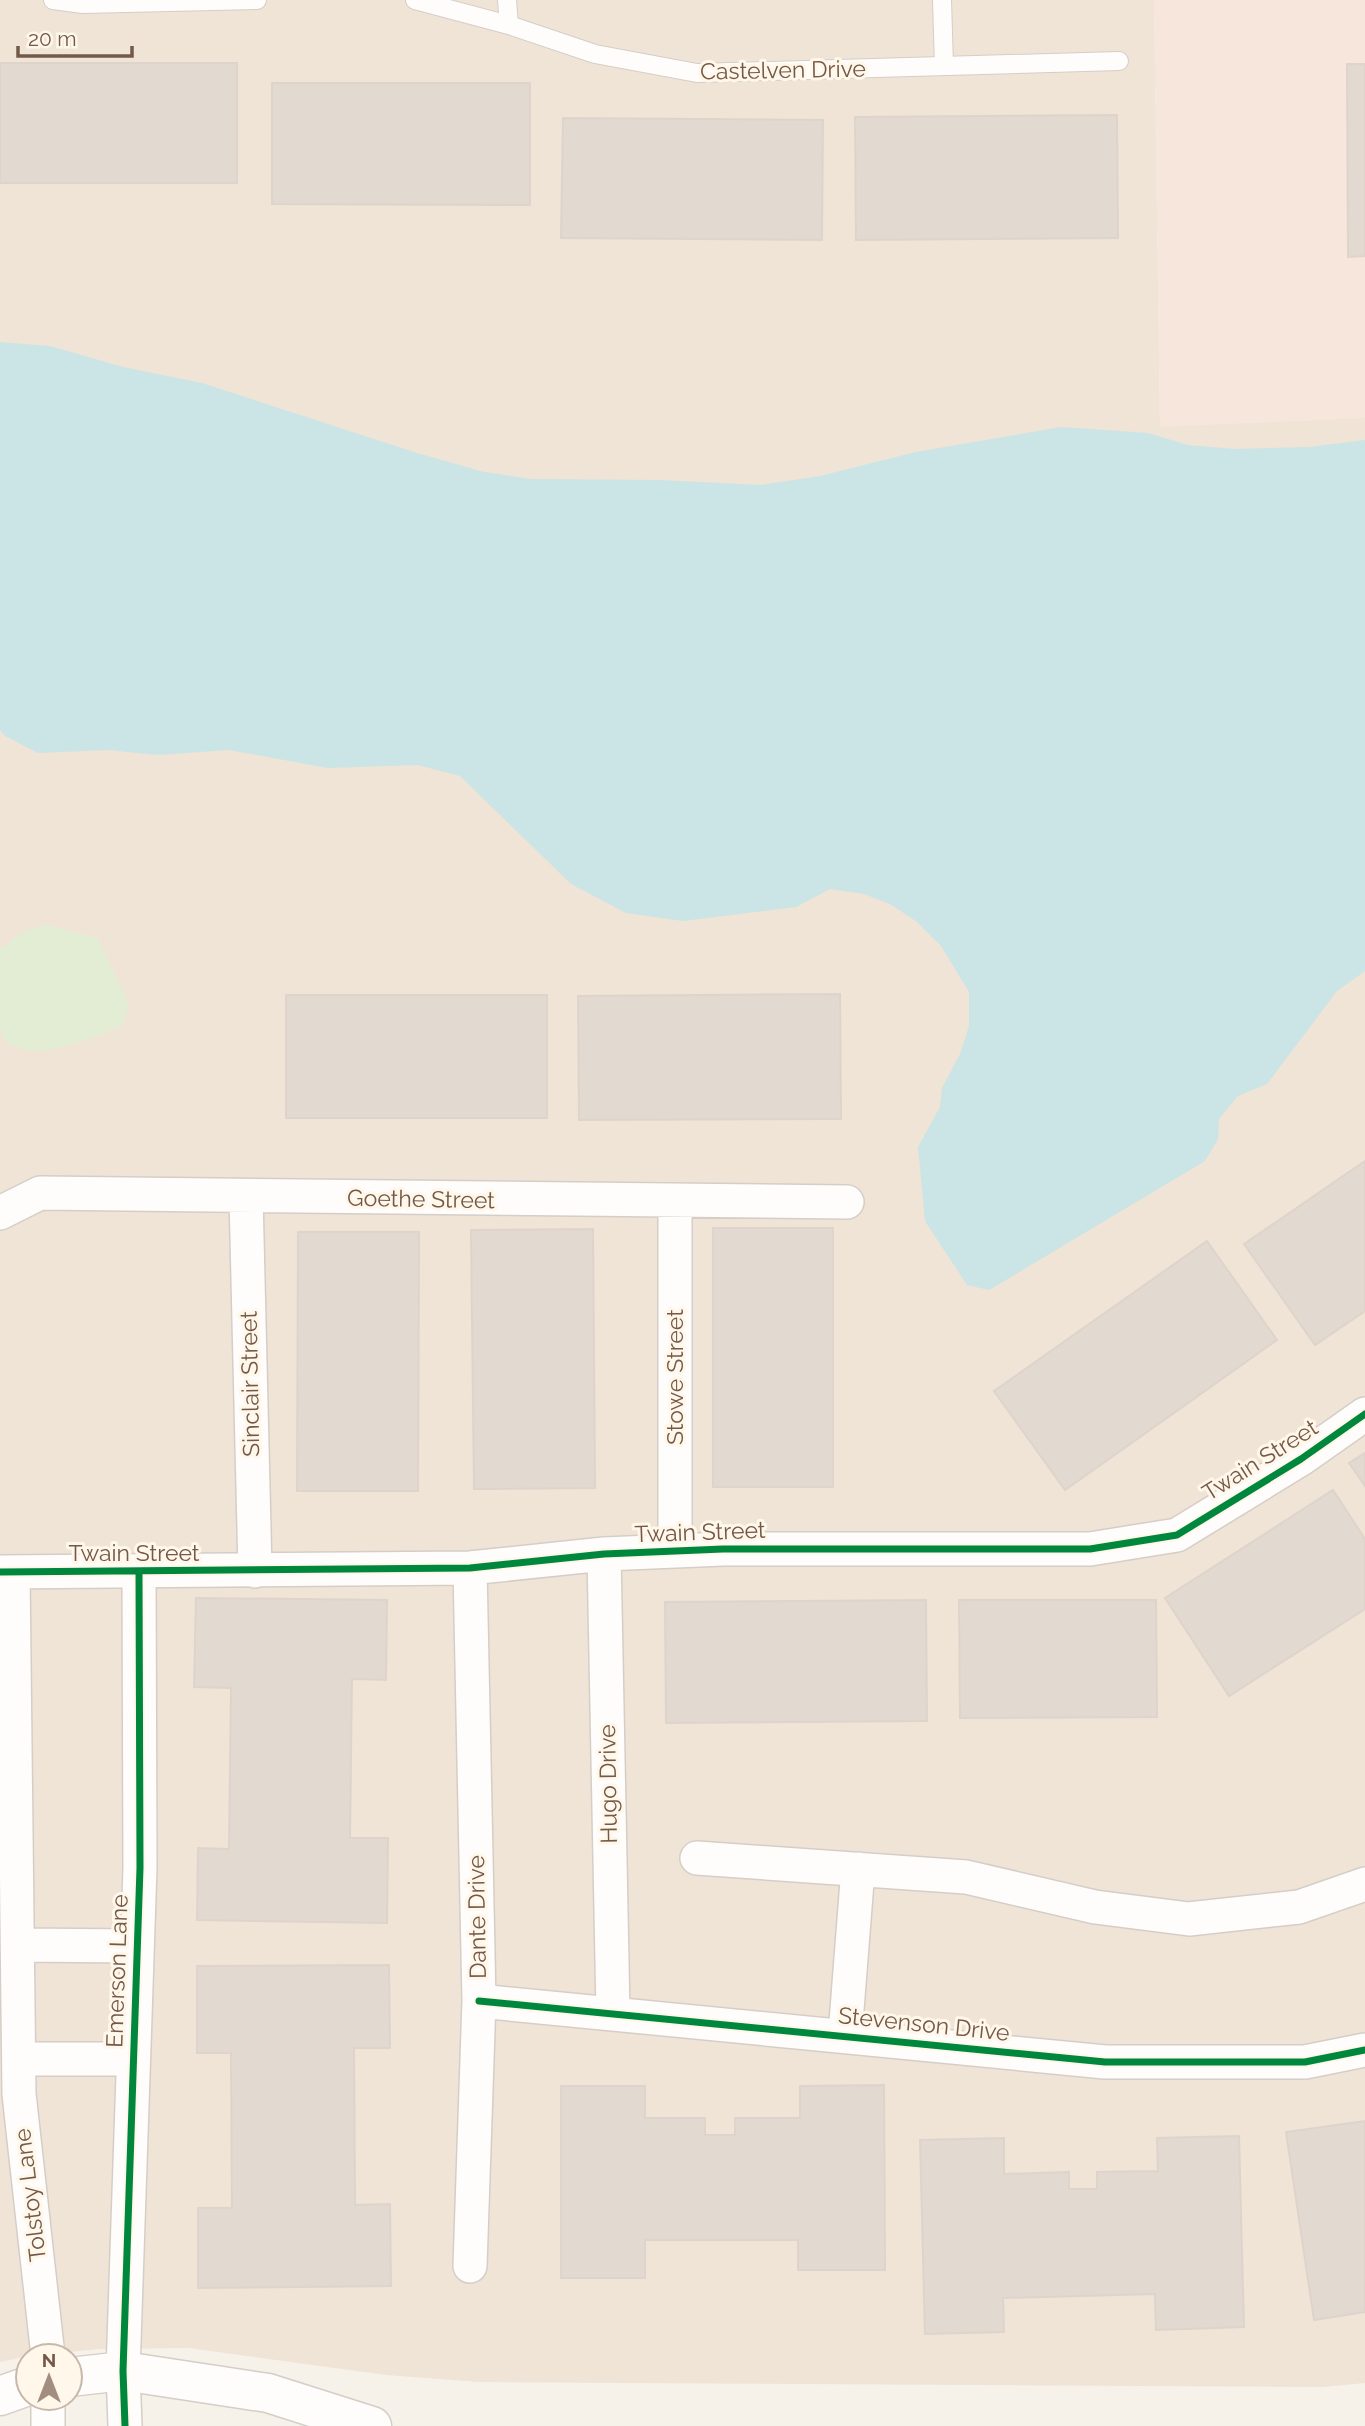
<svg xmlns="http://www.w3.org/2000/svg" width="1365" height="2426" font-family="Raleway,sans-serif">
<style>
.residential{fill:#efe4d6}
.commercial{fill:#f6e6dc}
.green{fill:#e2edd4}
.water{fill:#cbe4e6}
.building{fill:#e2d9d1;stroke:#dfd4cb;stroke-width:2}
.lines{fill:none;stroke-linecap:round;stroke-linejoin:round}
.lane-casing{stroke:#d5cec7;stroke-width:20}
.street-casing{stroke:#d5cec7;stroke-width:36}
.secondary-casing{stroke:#d5cdc6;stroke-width:41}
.lane{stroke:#fefdfc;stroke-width:18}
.street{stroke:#fefdfc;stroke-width:33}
.secondary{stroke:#fefdfc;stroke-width:38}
.cycleway-casing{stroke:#fff7e9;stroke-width:11}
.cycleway{stroke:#00873e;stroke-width:7}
.labels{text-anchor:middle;stroke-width:6;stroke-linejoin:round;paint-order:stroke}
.street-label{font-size:23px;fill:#745949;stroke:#fff7e9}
</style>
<rect width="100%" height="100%" fill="#f6f1e9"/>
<path class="residential" d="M 0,0 L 1154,0 L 1160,426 L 1365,418 L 1365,2383 L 1322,2387 L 479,2382 L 386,2375 L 189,2348 L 100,2349 L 28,2356 L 0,2362 Z"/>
<path class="commercial" d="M 1154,0 L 1365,0 L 1365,418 L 1160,427 Z"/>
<path class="green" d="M 46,925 L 98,938 L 129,1004 L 123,1025 C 97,1037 19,1071 1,1033 C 0,1021 0,967 0,950 L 22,932 Z"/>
<path class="water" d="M 0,342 L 50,346 L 123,367 L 202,383 L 417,453 L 484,472 L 531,479 L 659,480 L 761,485 L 820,476 L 916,452 L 1061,427 L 1148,433 L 1188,445 L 1235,449 L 1309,447 L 1365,440 L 1365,971 L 1337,991 L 1267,1084 L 1238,1096 L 1219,1119 L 1218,1139 L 1205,1161 L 989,1290 L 967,1285 L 925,1221 L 918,1147 L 940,1107 L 942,1088 L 960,1054 L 969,1026 L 969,992 L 941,946 L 917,922 L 890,904 L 864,894 L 830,889 L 796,907 L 683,921 L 626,913 L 571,884 L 460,776 L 418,765 L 328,768 L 229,750 L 157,755 L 108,750 L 38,753 L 5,736 L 0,730 Z"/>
<path class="building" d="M 0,63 L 237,63 L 237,183 L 0,183 Z
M 1347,64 L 1365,64 L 1365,256 L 1348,257 Z
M 272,83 L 530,83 L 530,205 L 272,204 Z
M 1117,115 L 1118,238 L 856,240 L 855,117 Z
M 563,118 L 823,120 L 822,240 L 561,238 Z
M 840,994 L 841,1119 L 579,1120 L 578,996 Z
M 286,995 L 547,995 L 547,1118 L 286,1118 Z
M 1365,1161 L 1365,1311 L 1315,1345 L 1244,1244 Z
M 713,1228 L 833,1228 L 833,1487 L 713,1487 Z
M 593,1229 L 595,1488 L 474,1489 L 471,1230 Z
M 298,1232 L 419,1232 L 418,1491 L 297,1491 Z
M 1207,1241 L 1277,1340 L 1065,1490 L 994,1391 Z
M 1365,1453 L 1365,1486 L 1349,1463 Z
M 1333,1490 L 1365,1539 L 1365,1609 L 1229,1696 L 1165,1598 Z
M 196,1598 L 387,1600 L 386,1680 L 352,1679 L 350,1838 L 388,1838 L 387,1923 L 197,1920 L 198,1848 L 229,1849 L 231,1688 L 194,1687 Z
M 926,1600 L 927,1721 L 666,1723 L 665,1602 Z
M 959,1600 L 1156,1600 L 1157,1717 L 960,1718 Z
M 389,1965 L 390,2048 L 354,2048 L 355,2205 L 390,2204 L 391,2286 L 198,2288 L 198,2208 L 232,2208 L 231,2053 L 197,2053 L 197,1966 Z
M 884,2085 L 885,2270 L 798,2270 L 798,2240 L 645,2240 L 645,2278 L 561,2278 L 561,2086 L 645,2086 L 645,2118 L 705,2118 L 705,2135 L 735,2135 L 735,2118 L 800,2118 L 800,2086 Z
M 1365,2121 L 1365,2312 L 1314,2320 L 1286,2132 Z
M 1239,2136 L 1244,2327 L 1156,2330 L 1155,2294 L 1003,2298 L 1004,2332 L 925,2334 L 920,2140 L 1004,2138 L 1004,2174 L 1069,2172 L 1069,2189 L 1097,2189 L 1097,2172 L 1158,2171 L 1157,2138 Z"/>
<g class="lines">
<g class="lane-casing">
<path id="lane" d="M 53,0 L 83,4 L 257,0
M 415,0 L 509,25 L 595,54 L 697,73 L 1119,61
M 507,0 L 509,25
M 942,0 L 944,66"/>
</g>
<g class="street-casing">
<path id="street" d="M 246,1196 L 255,1571
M 675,1202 L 675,1551
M 0,1213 L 40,1193 L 847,1202
M 604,1554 L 613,2013
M 470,1568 L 479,2001 L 470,2266
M 0,1572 L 470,1568 L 604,1554 L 723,1549 L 1090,1549 L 1177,1535 L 1301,1459 L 1365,1414
M 13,1572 L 19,2094 L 48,2356
M 697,1858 L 966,1877 L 1095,1907 L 1189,1919 L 1299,1907 L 1365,1884
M 18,1945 L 137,1946
M 479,2001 L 1105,2062 L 1305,2062 L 1365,2050
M 845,2035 L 858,1869
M 19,2059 L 133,2059
M 48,2398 L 48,2426
M 125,2426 L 123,2371 L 140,1868 L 139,1572"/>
</g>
<g class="secondary-casing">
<path id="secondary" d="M 70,2377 L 123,2371 L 268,2393 L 372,2426
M 0,2396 L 28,2386"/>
</g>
<use href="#lane" class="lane"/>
<use href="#street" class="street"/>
<use href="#secondary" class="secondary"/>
<g class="cycleway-casing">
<path id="cycleway" d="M 0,1572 L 470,1568 L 604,1554 L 723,1549 L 1090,1549 L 1177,1535 L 1301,1459 L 1365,1414
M 479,2001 L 1105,2062 L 1305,2062 L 1365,2050
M 125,2426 L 123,2371 L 140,1868 L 139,1572"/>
</g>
<use href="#cycleway" class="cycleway"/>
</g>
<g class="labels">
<g class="street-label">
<text transform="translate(783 70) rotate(-1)" y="8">Castelven Drive</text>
<text transform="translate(421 1199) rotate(1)" y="8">Goethe Street</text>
<text transform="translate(675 1377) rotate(-90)" y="8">Stowe Street</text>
<text transform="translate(250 1384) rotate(-91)" y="8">Sinclair Street</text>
<text transform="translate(1260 1460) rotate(-32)" y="8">Twain Street</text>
<text transform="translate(700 1532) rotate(-2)" y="8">Twain Street</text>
<text x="134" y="1561">Twain Street</text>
<text transform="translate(608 1784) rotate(-91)" y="8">Hugo Drive</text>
<text transform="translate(477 1917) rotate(-91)" y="8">Dante Drive</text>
<text transform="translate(117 1971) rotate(-88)" y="8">Emerson Lane</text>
<text transform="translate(924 2024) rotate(6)" y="8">Stevenson Drive</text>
<text transform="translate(30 2195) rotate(-97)" y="8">Tolstoy Lane</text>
</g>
</g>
<g transform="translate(49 2377)"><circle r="33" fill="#fff7e9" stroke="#c7b8a9" stroke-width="2"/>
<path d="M0-5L12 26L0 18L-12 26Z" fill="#a28e81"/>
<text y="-10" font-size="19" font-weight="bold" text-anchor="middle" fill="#745949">N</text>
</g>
<path d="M18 46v10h114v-10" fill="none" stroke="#745949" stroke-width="3.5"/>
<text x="28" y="46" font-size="21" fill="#745949" stroke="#fff7e9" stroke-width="5" paint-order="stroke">20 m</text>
</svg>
